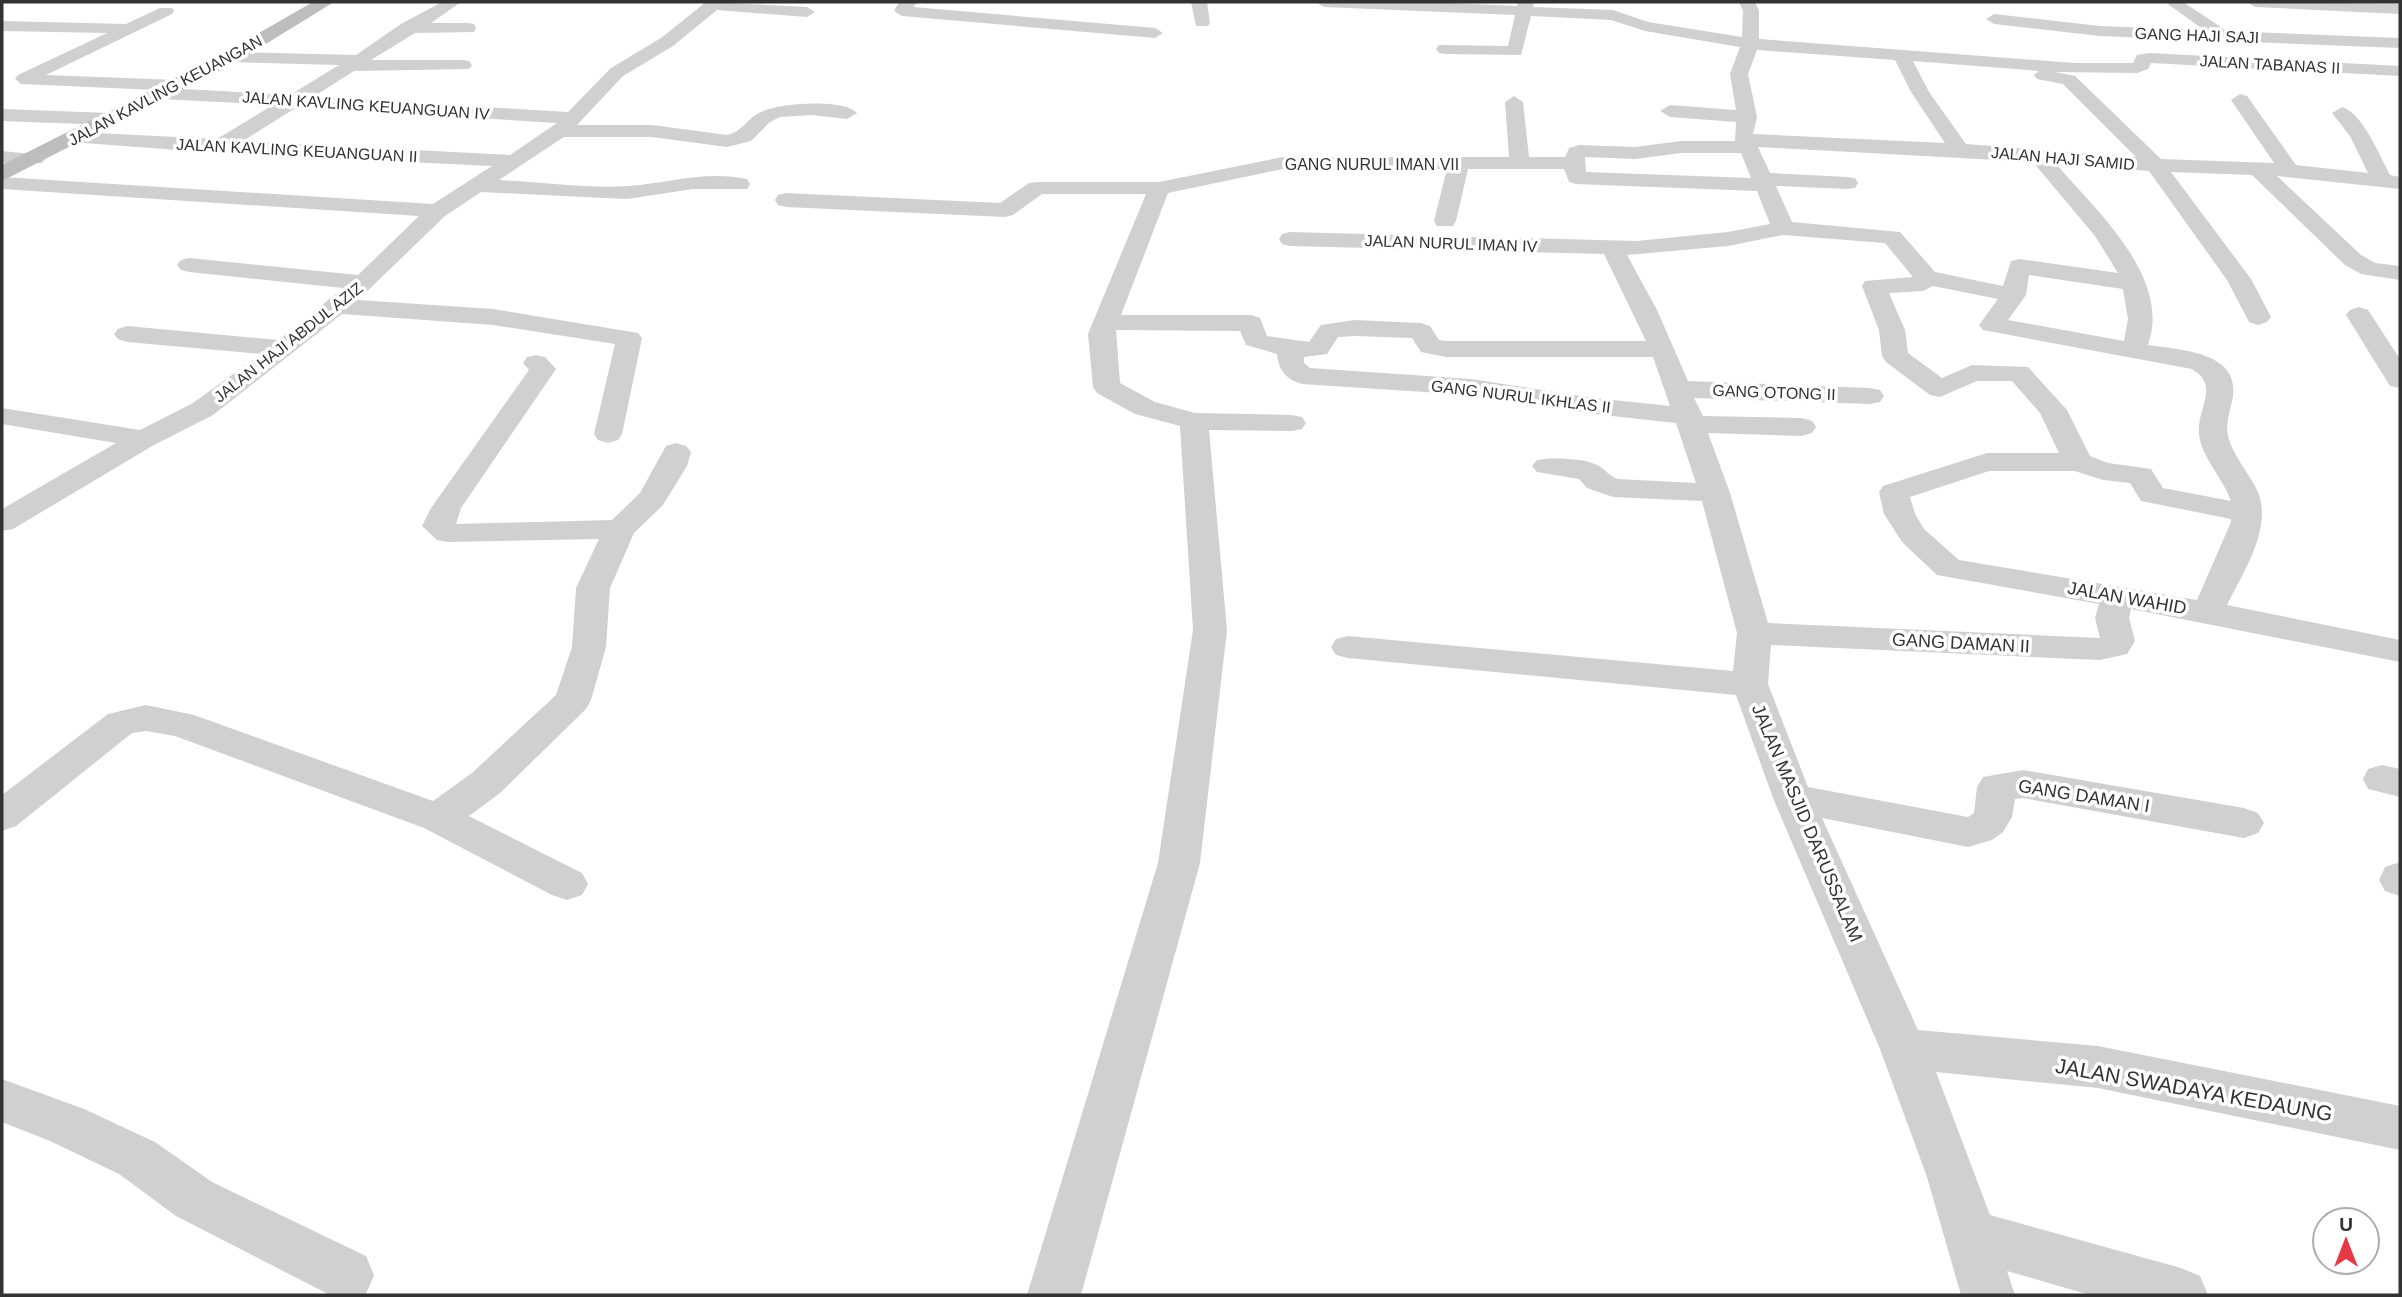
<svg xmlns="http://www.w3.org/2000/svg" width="2402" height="1297" font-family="Arial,sans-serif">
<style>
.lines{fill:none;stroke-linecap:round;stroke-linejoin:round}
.street{fill:#d0d0d0;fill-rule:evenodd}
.secondary{fill:#bdbdbd;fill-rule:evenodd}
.labels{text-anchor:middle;stroke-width:7;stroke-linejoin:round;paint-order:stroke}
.far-street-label{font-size:16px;fill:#333;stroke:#fff}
.street-label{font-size:18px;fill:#333;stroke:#fff}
.near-street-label{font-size:21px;fill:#333;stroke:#fff}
</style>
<rect width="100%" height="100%" fill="#fff"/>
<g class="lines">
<path class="street" d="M 442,2 L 461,2 L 431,23 L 468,23 L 474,24 L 476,28 L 474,32 L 415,33 L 371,60 L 463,60 L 469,61 L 472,65 L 469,69 L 354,71 L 313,97 L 568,112 L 611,68 L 661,38 L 706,2 L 807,7 L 815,12 L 807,17 L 717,10 L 673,46 L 623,76 L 577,125 L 652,125 L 727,135 C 742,132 746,120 759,113 C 775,103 844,98 857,113 L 847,119 L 812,115 L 780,117 L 770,122 L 751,141 L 727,147 L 652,137 L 564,137 L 499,180 C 539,182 591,189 629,186 C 668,183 707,170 747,179 L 750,184 L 747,189 L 693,189 L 627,199 L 481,192 L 445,216 L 358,300 L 493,309 L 638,333 L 642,338 L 622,434 L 618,440 L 608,443 L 598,440 L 594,434 L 615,344 L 493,325 L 342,314 L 213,415 L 154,445 L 13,529 L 2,531 L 2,509 L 116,443 L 2,424 L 2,408 L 140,430 L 193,403 L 261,354 L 127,342 L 118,339 L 114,334 L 118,329 L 127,326 L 279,340 L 343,288 L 189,272 L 181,270 L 177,265 L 181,260 L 189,258 L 358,275 L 419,216 L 2,189 L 2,177 L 433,204 L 492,166 L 219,153 L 70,142 L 67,138 L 70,134 L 77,132 L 217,139 L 273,105 L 163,99 L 156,97 L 154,93 L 156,90 L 21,84 L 15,79 L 18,75 L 107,33 L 2,31 L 2,21 L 126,24 L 160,8 L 172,8 L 174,11 L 172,14 L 46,75 L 177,80 L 183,81 L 186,85 L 184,89 L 290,95 L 339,65 L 231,62 L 222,57 L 231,52 L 356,55 L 401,24 ZM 297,107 L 557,123 L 510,155 L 243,141 Z
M 899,2 L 918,2 L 913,7 L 1155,28 L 1163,33 L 1155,38 L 902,16 L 894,11 Z
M 1191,2 L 1207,2 L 1210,23 L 1208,26 L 1196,26 Z
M 1316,2 L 1425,2 L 1517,6 L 1518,2 L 1534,2 L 1533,7 L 1613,10 L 1648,22 L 1742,37 L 1743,11 L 1739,2 L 1755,2 L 1759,11 L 1759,39 L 2074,63 L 2133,63 L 2137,55 L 2149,53 L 2400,66 L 2400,76 L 2151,63 L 2148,69 L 2137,73 L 2055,72 L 2075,76 L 2161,159 L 2274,163 L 2231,100 L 2240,94 L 2247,96 L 2296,165 L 2368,173 L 2350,136 L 2332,113 L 2342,107 C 2362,112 2381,158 2390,175 L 2400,177 L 2400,189 L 2277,176 L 2361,255 L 2375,263 L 2400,266 L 2400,280 L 2361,274 L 2345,265 L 2252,175 L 2171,172 L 2251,279 L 2271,317 L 2267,322 L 2258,325 L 2249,322 L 2227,280 L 2149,171 L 2056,164 C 2096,210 2172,278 2148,345 C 2179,350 2239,351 2233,396 C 2231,410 2224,424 2229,439 C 2234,457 2249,473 2257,490 C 2274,526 2243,573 2227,605 L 2400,640 L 2400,662 L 2131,609 L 2129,618 L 2135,641 L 2127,654 L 2100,660 L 1771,645 L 1768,684 L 1808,787 L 1968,817 L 1974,813 L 1977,787 L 1983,777 L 2023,770 L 2244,808 L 2258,813 L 2264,823 L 2258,833 L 2244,838 L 2023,798 L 2015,799 L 2012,817 L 2003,832 L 1992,840 L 1968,847 L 1822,818 L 1918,1030 L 2098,1046 L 2400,1106 L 2400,1150 L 2098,1088 L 1936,1072 L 1990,1215 L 2181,1268 L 2200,1276 L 2208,1295 L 2090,1295 L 2007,1271 L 2015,1295 L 1961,1295 L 1927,1177 L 1880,1049 L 1773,798 L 1736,695 L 1348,658 L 1336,655 L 1331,647 L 1336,639 L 1348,636 L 1733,671 L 1737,633 L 1702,501 L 1613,497 L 1587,488 L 1579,479 L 1537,472 L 1532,466 L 1537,460 C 1549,457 1588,458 1599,466 C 1606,470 1609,476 1618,479 L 1696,483 L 1676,423 L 1594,414 L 1471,395 L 1302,384 C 1287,380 1278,370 1277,354 L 1246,345 L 1240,331 L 1116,330 L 1120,383 L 1155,402 L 1195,413 L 1292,415 L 1302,417 L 1306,423 L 1302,429 L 1292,431 L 1209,430 L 1227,630 L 1200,863 L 1081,1295 L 1027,1295 L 1158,863 L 1193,630 L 1180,426 L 1135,414 L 1097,393 L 1093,387 L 1088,334 L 1146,194 L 1042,194 L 1013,215 L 1005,217 L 786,207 L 778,205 L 775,200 L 778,195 L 786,193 L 1000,203 L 1029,183 L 1037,182 L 1159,182 L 1283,157 L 1509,157 L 1505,102 L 1514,96 L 1523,102 L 1529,157 L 1565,157 L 1569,148 L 1579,145 L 1635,147 L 1681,141 L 1735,141 L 1736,122 L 1670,117 L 1660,111 L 1670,105 L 1736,110 L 1730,74 L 1740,47 L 1645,31 L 1611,20 L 1531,16 L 1521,55 L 1445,54 L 1439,53 L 1436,49 L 1439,45 L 1508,46 L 1515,15 L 1324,7 ZM 1757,50 L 1895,60 L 1911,92 L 1945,143 L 1753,134 L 1757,117 L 1748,74 ZM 1913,61 L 2039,71 L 2034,75 L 2037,79 L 2063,84 L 2136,157 L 1966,144 L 1929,92 ZM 1758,147 L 2033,162 L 2095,236 L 2118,273 L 2019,259 L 2011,261 L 2003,286 L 1935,272 L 1900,232 L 1792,222 L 1776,186 L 1847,189 L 1855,188 L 1858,183 L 1855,178 L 1847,177 L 1770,173 ZM 1681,153 L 1741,153 L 1751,178 L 1586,172 L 1585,157 L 1635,159 ZM 1283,169 L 1447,169 L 1434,221 L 1437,226 L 1453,226 L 1456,221 L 1468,169 L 1564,169 L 1569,182 L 1576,184 L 1757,191 L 1770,224 L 1728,232 L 1636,241 L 1290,232 L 1282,234 L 1279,239 L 1282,244 L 1290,246 L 1604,254 L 1646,341 L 1446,341 L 1439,340 L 1430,326 L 1421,323 L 1355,320 L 1321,325 L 1309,342 L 1267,336 L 1260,318 L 1251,315 L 1121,315 L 1168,193 ZM 1783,235 L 1885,243 L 1913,277 L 1865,281 L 1862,286 L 1879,330 L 1882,356 L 1886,362 L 1930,395 L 1940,397 L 1977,381 L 2012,381 L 2040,413 L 2059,453 L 1987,453 L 1883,486 L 1879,492 L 1884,514 L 1902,542 L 1937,575 L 2099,604 L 2095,618 L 2100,638 L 1768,623 L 1730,493 L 1708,433 L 1802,436 L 1812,433 L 1816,427 L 1812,421 L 1802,418 L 1703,416 L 1694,398 L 1870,404 L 1880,402 L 1884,396 L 1880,390 L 1870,388 L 1688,381 L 1657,310 L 1627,255 L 1728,246 ZM 2029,275 L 2123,289 L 2128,319 L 2124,341 L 2008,320 L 2026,295 ZM 1933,286 L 1998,299 L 1979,325 L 1983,330 L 2192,369 C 2221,386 2196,409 2199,435 C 2202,458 2223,478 2231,501 L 2163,488 L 2151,469 L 2108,463 L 2090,456 L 2067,410 L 2028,367 L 1972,365 L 1942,378 L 1908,353 L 1905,330 L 1889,293 L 1923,291 ZM 1355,336 L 1412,338 L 1421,352 L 1446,357 L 1653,357 L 1670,406 L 1594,398 L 1471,379 L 1310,368 L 1304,363 L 1304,357 L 1327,354 L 1338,337 ZM 1989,471 L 2075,471 L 2103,480 L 2130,483 L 2141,501 L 2231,519 L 2231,522 L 2197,600 L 1959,560 L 1924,529 L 1915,514 L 1910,497 Z
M 2165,2 L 2183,2 L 2227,31 L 2400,38 L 2400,48 L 2100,36 L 1994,24 L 1986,19 L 1994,14 L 2100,26 L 2204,30 Z
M 2247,2 L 2400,4 L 2400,14 L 2255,7 Z
M 2,109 L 109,113 L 119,119 L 109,125 L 2,121 Z
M 2,151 L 42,155 L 45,159 L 42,163 L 2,163 Z
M 2359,307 L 2368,310 L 2400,359 L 2400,388 L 2390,386 L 2346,315 L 2350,310 Z
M 536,355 L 545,357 L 556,369 L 461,508 L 456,524 L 612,520 L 640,493 L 666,446 L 676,443 L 686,446 L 691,452 L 687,466 L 663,505 L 634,533 L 610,588 L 606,647 L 591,700 L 586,709 L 500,793 L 469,816 L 582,873 L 588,884 L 582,895 L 567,900 L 552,895 L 424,828 L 175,736 L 146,731 L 132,733 L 16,826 L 2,831 L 2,795 L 108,714 L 146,705 L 194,715 L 433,801 L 472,773 L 556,695 L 572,647 L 576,588 L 599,539 L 448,542 L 437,540 L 422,526 L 431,508 L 529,370 L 523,363 L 527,357 Z
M 2382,765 L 2400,769 L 2400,797 L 2368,789 L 2363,779 L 2368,769 Z
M 2400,862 L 2400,896 L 2385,891 L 2379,880 L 2385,867 Z
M 2,1079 L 84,1109 L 155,1142 L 212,1182 L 366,1256 L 374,1275 L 366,1294 L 328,1294 L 176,1216 L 119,1174 L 50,1141 L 2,1122 Z"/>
<path class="secondary" d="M 313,2 L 334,2 L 238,61 L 2,181 L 2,165 L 224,53 Z"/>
</g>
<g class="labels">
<g class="far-street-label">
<text transform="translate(2197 35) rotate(2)" y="6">GANG HAJI SAJI</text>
<text transform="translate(2270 64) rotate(3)" y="6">JALAN TABANAS II</text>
<text transform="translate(165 90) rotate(-28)" y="6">JALAN KAVLING KEUANGAN</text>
<text transform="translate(366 105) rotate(4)" y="6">JALAN KAVLING KEUANGUAN IV</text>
<text transform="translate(297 150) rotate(3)" y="6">JALAN KAVLING KEUANGUAN II</text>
<text transform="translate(2063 158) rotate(5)" y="6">JALAN HAJI SAMID</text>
<text x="1372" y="170">GANG NURUL IMAN VII</text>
<text transform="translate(1451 243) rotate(2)" y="6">JALAN NURUL IMAN IV</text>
<text transform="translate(288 342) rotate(-38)" y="6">JALAN HAJI ABDUL AZIZ</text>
<text transform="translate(1774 392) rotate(2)" y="6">GANG OTONG II</text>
<text transform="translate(1521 396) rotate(7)" y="6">GANG NURUL IKHLAS II</text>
</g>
<g class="street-label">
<text transform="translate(2127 598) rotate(10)" y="6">JALAN WAHID</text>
<text transform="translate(1961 643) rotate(3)" y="6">GANG DAMAN II</text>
<text transform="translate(2084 796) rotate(9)" y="6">GANG DAMAN I</text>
<text transform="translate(1807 823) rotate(67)" y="6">JALAN MASJID DARUSSALAM</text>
</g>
<g class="near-street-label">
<text transform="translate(2194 1090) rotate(10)" y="7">JALAN SWADAYA KEDAUNG</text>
</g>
</g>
<rect width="2402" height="1297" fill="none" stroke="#333333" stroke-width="7"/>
<g transform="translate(2346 1241)"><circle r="33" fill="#ffffff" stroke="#adadad" stroke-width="2"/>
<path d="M0-5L12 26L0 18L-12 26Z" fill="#e63946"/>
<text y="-10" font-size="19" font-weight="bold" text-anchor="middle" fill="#333333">U</text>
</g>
</svg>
